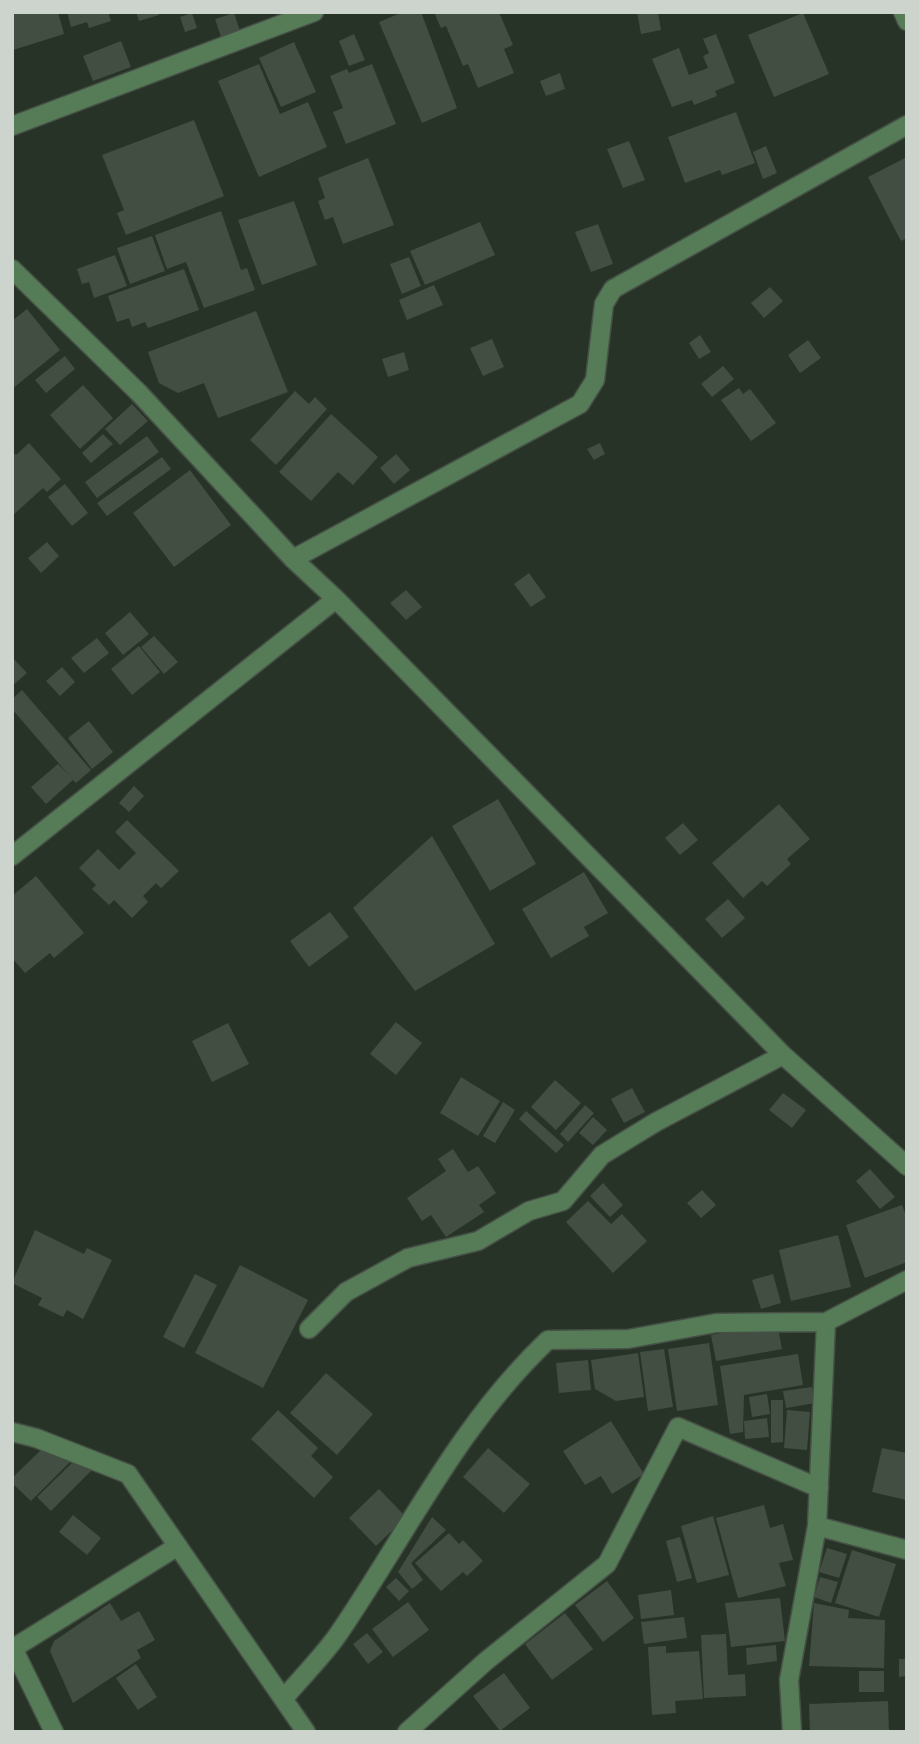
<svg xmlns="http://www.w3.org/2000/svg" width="919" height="1744" font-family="Commissioner,sans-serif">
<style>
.building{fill:#424e42}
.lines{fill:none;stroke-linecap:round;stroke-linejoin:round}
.minor-casing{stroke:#465046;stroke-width:21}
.minor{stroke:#557c57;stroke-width:18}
</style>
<rect width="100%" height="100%" fill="#283328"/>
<path class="building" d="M 12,12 L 58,12 L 64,34 L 13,50 Z
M 67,12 L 108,12 L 111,21 L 89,28 L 87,22 L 71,27 Z
M 136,12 L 157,12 L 159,15 L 139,21 Z
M 403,12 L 421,12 L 457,108 L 422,123 L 379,22 Z
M 434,12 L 499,12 L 513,45 L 504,49 L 514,73 L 478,88 L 468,64 L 463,66 L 446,26 L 441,28 Z
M 637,12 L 658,12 L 661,30 L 641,34 Z
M 192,13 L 197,28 L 185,32 L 180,17 Z
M 234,13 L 241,34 L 222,40 L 215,19 Z
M 803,13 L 829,74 L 774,97 L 748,35 Z
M 354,34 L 365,60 L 349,66 L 339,41 Z
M 716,34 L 735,83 L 715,91 L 717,96 L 694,105 L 692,100 L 672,107 L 652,59 L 679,48 L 689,75 L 708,68 L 703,56 L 709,53 L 703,39 Z
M 121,41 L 131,67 L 93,81 L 83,56 Z
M 294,42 L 316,92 L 281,107 L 259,58 Z
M 259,64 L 280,114 L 308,102 L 327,147 L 259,177 L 218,81 Z
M 372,64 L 396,124 L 346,144 L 333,112 L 343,108 L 330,76 L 347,69 L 349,73 Z
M 560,73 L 565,89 L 546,96 L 540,81 Z
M 736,112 L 755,163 L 722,175 L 720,170 L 685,183 L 668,137 Z
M 194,120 L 224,196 L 126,235 L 117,213 L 124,210 L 102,155 Z
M 629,141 L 645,180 L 623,188 L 607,149 Z
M 766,146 L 777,173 L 763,179 L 753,152 Z
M 907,157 L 907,238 L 901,241 L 868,177 Z
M 368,158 L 394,225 L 343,244 L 333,217 L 325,220 L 318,201 L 325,198 L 318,178 Z
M 294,201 L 317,265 L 262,285 L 238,220 Z
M 221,211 L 241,270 L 247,268 L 255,290 L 204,308 L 186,262 L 167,269 L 155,235 Z
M 480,222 L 495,255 L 425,285 L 410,251 Z
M 598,224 L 613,264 L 591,272 L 575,232 Z
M 152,236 L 165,271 L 130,284 L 117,248 Z
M 115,255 L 127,286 L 94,298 L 89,282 L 82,284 L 77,269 Z
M 409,257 L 421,286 L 402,294 L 390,264 Z
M 184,269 L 199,310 L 148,328 L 145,322 L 132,327 L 129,318 L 117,322 L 108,296 Z
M 434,285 L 443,305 L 407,320 L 399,300 Z
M 770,287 L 783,301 L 764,318 L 751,303 Z
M 27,309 L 60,350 L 12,389 L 12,321 Z
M 256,311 L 288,392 L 218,418 L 204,383 L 178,393 L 159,383 L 148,352 Z
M 700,335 L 711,352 L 699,359 L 689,343 Z
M 492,339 L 504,367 L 483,376 L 470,348 Z
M 808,340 L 821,358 L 800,373 L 788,355 Z
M 404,352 L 409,370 L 388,377 L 382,359 Z
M 65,356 L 75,369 L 46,393 L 35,380 Z
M 723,366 L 734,379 L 712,397 L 701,384 Z
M 83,385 L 113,418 L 80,449 L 50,415 Z
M 739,388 L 743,394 L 750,389 L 776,423 L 751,441 L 721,400 Z
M 295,391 L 309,404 L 315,397 L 327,409 L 276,465 L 250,440 Z
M 132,404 L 148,421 L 120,445 L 105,429 Z
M 331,414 L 378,457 L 353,485 L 338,472 L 311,501 L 279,472 Z
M 103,434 L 113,444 L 91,463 L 82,453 Z
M 147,436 L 159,452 L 97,498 L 85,482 Z
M 29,443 L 61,479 L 47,492 L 43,488 L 12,516 L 12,451 L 16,455 Z
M 600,443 L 605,454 L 594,460 L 587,449 Z
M 396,454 L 410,470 L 394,484 L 380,468 Z
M 162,457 L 171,469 L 107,516 L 97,503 Z
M 190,470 L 231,525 L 174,567 L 133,513 Z
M 65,484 L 88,513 L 72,526 L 48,497 Z
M 47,542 L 59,556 L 41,573 L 28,558 Z
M 529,573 L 546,597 L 531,607 L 514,584 Z
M 406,590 L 422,607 L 406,620 L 390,603 Z
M 130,612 L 149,634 L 123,655 L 105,633 Z
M 154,636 L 178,662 L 164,674 L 141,647 Z
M 97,638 L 109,653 L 84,673 L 71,658 Z
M 139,646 L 160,672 L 132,695 L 111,669 Z
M 12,657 L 27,673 L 12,686 Z
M 62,667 L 75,682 L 60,696 L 46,681 Z
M 22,690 L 91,770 L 76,783 L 73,780 L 46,804 L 31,787 L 58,764 L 68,774 L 12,709 L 12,699 Z
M 89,721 L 113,752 L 92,769 L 68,738 Z
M 134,786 L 144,796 L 129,812 L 119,803 Z
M 498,799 L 536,864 L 490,891 L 452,826 Z
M 779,804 L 810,839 L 787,859 L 791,864 L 767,886 L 762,881 L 743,898 L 712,863 Z
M 127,820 L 179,871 L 161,888 L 156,883 L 143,896 L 148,902 L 132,918 L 114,900 L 109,905 L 92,889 L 96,885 L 79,868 L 98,849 L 119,870 L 136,853 L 115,832 Z
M 683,823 L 698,840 L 680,855 L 665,838 Z
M 432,836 L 495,944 L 415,991 L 353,908 Z
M 584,872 L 608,913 L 584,927 L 589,936 L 551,958 L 522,909 Z
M 36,876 L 84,933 L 54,958 L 50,953 L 25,973 L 12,958 L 12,896 Z
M 728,899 L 745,918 L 722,938 L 705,919 Z
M 330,912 L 349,937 L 309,967 L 290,941 Z
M 396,1022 L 422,1043 L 396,1075 L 370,1054 Z
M 228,1023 L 249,1064 L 212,1082 L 192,1041 Z
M 461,1077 L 500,1101 L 478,1136 L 440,1113 Z
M 555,1080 L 581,1103 L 556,1130 L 531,1107 Z
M 632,1088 L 645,1112 L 624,1123 L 611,1099 Z
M 783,1093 L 806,1110 L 792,1128 L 769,1110 Z
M 503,1102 L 515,1110 L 495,1143 L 483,1136 Z
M 585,1105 L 594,1113 L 568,1142 L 560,1134 Z
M 526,1111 L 564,1145 L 556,1153 L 519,1119 Z
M 593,1117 L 607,1130 L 593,1145 L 579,1133 Z
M 453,1149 L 468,1172 L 478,1166 L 496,1193 L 479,1205 L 484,1212 L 446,1237 L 431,1215 L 422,1221 L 407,1198 L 446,1171 L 438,1159 Z
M 870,1169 L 895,1197 L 880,1209 L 856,1181 Z
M 603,1183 L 623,1205 L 610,1217 L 590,1196 Z
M 702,1190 L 716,1205 L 701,1218 L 687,1203 Z
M 588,1201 L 611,1224 L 622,1214 L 647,1241 L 613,1273 L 566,1222 Z
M 902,1205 L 907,1218 L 907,1262 L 865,1278 L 846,1225 Z
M 35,1230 L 84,1254 L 87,1248 L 112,1260 L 83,1319 L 67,1310 L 63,1317 L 38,1305 L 42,1298 L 12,1283 Z
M 838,1235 L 851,1287 L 791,1301 L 779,1250 Z
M 240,1265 L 308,1300 L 263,1388 L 195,1353 Z
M 195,1274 L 217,1285 L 184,1348 L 163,1337 Z
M 773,1274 L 781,1303 L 761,1309 L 752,1280 Z
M 777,1323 L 782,1349 L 716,1361 L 711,1335 Z
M 709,1343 L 718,1405 L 677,1411 L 668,1349 Z
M 664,1349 L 673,1407 L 648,1411 L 640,1352 Z
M 638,1353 L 644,1397 L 616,1401 L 595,1389 L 591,1360 Z
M 798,1354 L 803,1385 L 744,1395 L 743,1432 L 730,1434 L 720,1366 Z
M 588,1360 L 591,1390 L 559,1393 L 556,1363 Z
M 326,1373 L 373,1414 L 337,1455 L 290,1413 Z
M 812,1387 L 815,1403 L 786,1408 L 783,1391 Z
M 767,1394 L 770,1414 L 752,1417 L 749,1397 Z
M 771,1400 L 783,1400 L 783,1442 L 771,1443 Z
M 278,1410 L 318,1448 L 311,1456 L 333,1477 L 314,1498 L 251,1439 Z
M 787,1410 L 810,1412 L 807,1450 L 784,1448 Z
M 767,1418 L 769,1437 L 745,1439 L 744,1421 Z
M 611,1421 L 644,1474 L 612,1494 L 601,1476 L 585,1485 L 563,1451 Z
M 43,1448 L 73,1459 L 31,1501 L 12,1483 L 12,1478 Z
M 488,1448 L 530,1484 L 504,1513 L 463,1477 Z
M 882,1448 L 907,1453 L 906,1500 L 872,1492 Z
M 74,1461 L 93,1469 L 51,1511 L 37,1497 Z
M 379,1489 L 406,1517 L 376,1546 L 349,1518 Z
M 764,1505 L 770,1528 L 783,1524 L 793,1560 L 779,1563 L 786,1586 L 738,1598 L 716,1518 Z
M 73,1515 L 101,1538 L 87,1555 L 59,1532 Z
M 713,1516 L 729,1575 L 697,1583 L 681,1526 Z
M 432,1517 L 446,1530 L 411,1563 L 423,1580 L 412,1589 L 398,1572 Z
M 449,1533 L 459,1544 L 463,1540 L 483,1561 L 467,1576 L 463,1572 L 441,1591 L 415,1563 Z
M 680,1537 L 692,1578 L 677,1582 L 666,1541 Z
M 827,1548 L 847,1554 L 839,1578 L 819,1572 Z
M 852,1550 L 896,1564 L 879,1617 L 835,1603 Z
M 820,1577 L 838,1582 L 831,1603 L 814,1597 Z
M 396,1578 L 409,1591 L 399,1601 L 386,1587 Z
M 607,1581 L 634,1618 L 603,1642 L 575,1605 Z
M 671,1590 L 674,1615 L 641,1619 L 638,1595 Z
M 780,1598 L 785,1641 L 731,1647 L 725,1603 Z
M 408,1602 L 429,1630 L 393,1657 L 372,1629 Z
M 110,1603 L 121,1621 L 139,1611 L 155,1640 L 137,1650 L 141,1658 L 73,1703 L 50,1651 L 54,1641 Z
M 814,1603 L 849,1610 L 848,1618 L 885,1620 L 884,1668 L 809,1666 Z
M 565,1613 L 593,1649 L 552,1680 L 525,1644 Z
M 684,1617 L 687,1638 L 644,1644 L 641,1622 Z
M 367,1633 L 383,1652 L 368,1664 L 353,1644 Z
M 726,1634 L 728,1675 L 745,1674 L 746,1696 L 704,1698 L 701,1635 Z
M 776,1645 L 777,1661 L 747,1665 L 746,1648 Z
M 666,1646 L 666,1653 L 699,1651 L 703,1699 L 675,1701 L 676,1713 L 652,1715 L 648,1647 Z
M 899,1659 L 907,1659 L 907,1676 L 899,1677 Z
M 136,1664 L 157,1697 L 138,1710 L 116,1678 Z
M 859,1671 L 884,1671 L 884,1692 L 859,1692 Z
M 504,1673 L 530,1708 L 500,1731 L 473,1696 Z
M 888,1701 L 889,1732 L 810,1732 L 809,1704 Z"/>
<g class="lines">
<g class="minor-casing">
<path id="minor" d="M 903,12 L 907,21
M 12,126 L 314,12
M 12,269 L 139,393 L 293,559 L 336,599 L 783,1055 L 907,1166
M 293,559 L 580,404 L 595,380 L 604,304 L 613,289 L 907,125
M 12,856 L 336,599
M 309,1329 L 346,1292 L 408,1258 L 478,1241 L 529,1211 L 563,1201 L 602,1155 L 656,1122 L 783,1055
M 12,1432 L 36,1438 L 128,1474 L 306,1732
M 817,1526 L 907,1550
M 13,1648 L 54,1732
M 12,1649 L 178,1546
M 285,1697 C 302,1677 321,1658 337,1636 C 406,1536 458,1425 548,1340 L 628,1339 L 716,1323 L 826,1322 L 907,1280
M 407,1732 L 486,1661 L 607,1564 L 678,1427 L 819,1488
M 792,1732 L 789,1680 L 817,1526 L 826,1322"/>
</g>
<use href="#minor" class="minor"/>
</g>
<rect width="919" height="1744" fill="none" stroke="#ccd4cd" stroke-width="28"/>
</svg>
